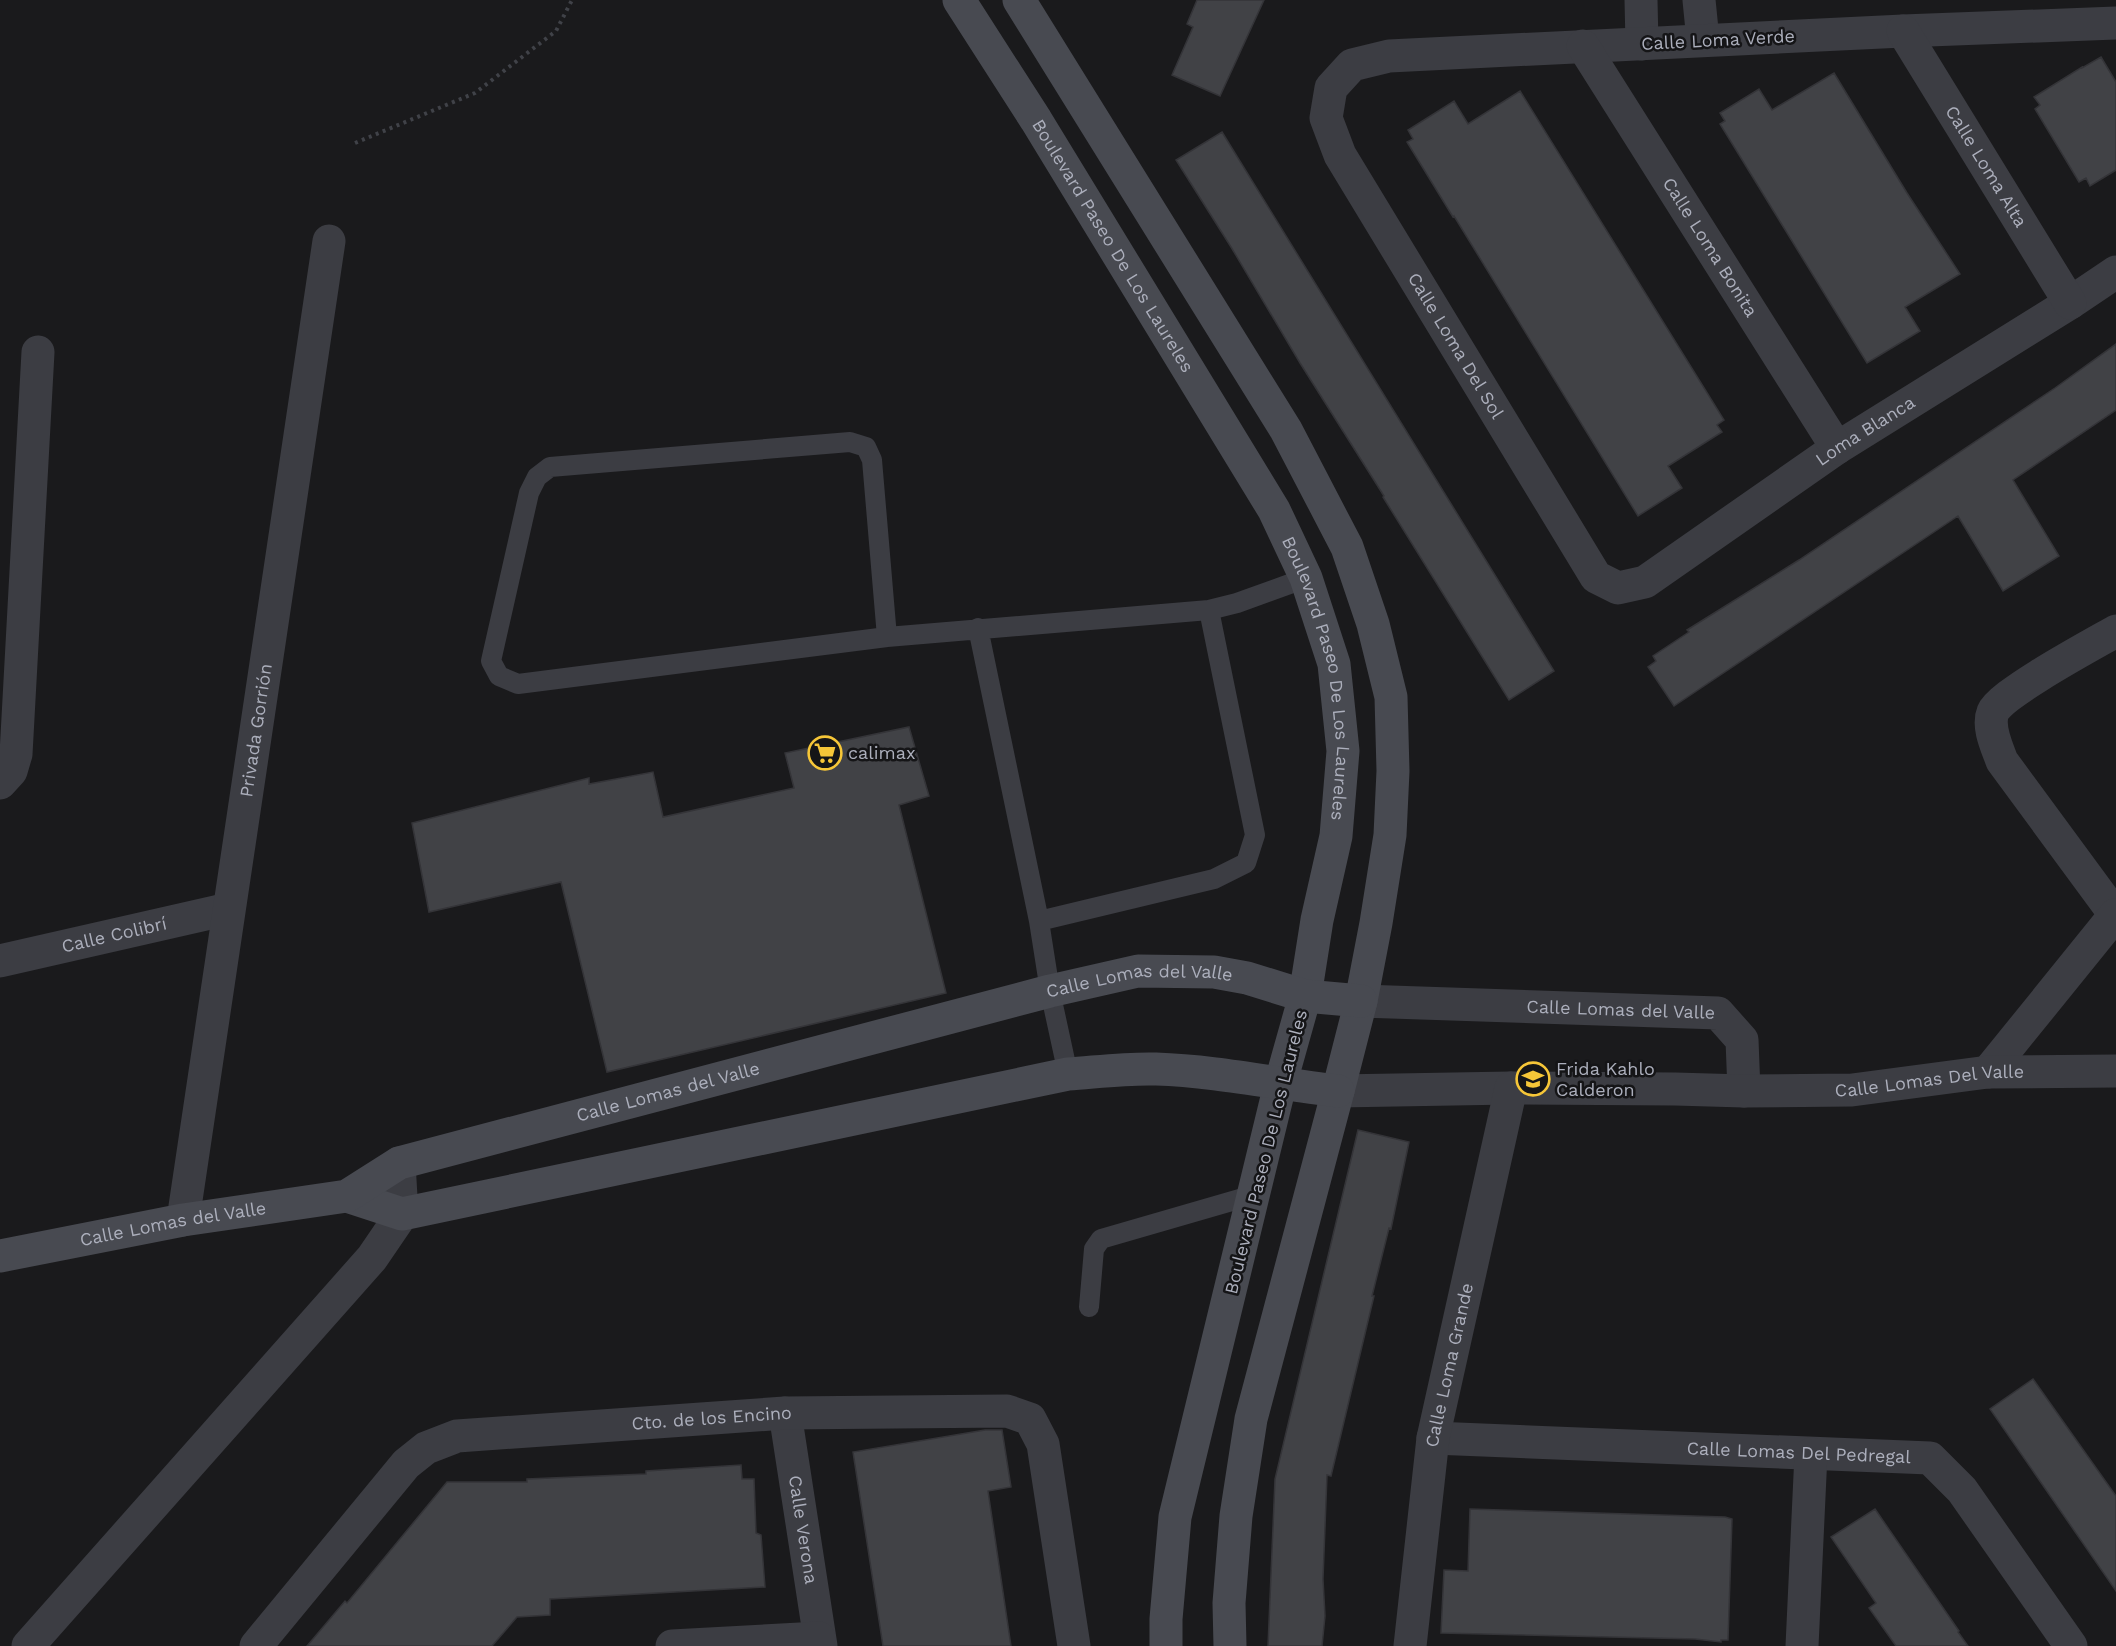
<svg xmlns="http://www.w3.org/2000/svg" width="2116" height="1646" font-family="'Work Sans',sans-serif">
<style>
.building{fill:#414246;stroke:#343438;stroke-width:1.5}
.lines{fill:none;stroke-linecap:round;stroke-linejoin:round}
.path{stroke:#404248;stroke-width:4;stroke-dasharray:3 4.5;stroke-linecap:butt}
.lane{stroke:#3c3d43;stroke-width:20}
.street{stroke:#3c3d43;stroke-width:33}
.secondary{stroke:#484a51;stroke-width:33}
.labels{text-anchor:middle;stroke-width:5;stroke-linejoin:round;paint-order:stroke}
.street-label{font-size:18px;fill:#acafbc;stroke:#151517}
.poi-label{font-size:18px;fill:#acafbc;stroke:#151517;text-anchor:start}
</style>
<rect width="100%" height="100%" fill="#1a1a1c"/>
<path class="building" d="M 1197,0 L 1264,0 L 1220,96 L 1172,75 L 1193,27 L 1187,24 Z
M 2101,57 L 2116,82 L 2116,170 L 2090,186 L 2086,178 L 2079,182 L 2035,109 L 2040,105 L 2034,97 L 2082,67 L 2082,68 Z
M 1834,73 L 1907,193 L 1960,274 L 1905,307 L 1920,331 L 1867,363 L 1720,124 L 1725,121 L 1720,113 L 1759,89 L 1772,110 Z
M 1520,91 L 1724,420 L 1717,425 L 1722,432 L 1668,466 L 1682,488 L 1638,516 L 1454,216 L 1453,217 L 1407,142 L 1413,139 L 1408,130 L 1454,101 L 1468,124 Z
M 1222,132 L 1554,671 L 1509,700 L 1383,497 L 1384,496 L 1300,363 L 1231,247 L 1176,160 Z
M 2116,344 L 2116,410 L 2013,480 L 2059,556 L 2003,591 L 1958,516 L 1674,706 L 1648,667 L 1656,661 L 1653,656 L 1689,632 L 1687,630 L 1799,560 L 2055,388 Z
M 909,727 L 929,796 L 899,805 L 946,993 L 607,1072 L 561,882 L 429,912 L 412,823 L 589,778 L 589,784 L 653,772 L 663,817 L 794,788 L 785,753 Z
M 1358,1130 L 1409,1142 L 1391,1229 L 1389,1228 L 1372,1296 L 1374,1296 L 1331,1476 L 1327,1475 L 1323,1579 L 1325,1616 L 1322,1646 L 1268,1646 L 1275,1479 Z
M 2033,1379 L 2116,1496 L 2116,1591 L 1990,1409 Z
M 985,1430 L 1002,1430 L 1011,1487 L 988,1491 L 1011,1646 L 883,1646 L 853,1452 Z
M 741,1465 L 742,1479 L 754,1479 L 756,1533 L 761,1535 L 765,1587 L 550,1599 L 550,1615 L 517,1617 L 492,1646 L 307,1646 L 345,1601 L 347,1603 L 447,1482 L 527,1482 L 527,1479 L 646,1474 L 646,1471 Z
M 1470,1509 L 1725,1517 L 1732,1519 L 1728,1640 L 1721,1640 L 1721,1642 L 1695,1639 L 1441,1633 L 1444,1570 L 1468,1571 Z
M 1875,1509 L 1959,1631 L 1958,1632 L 1968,1646 L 1896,1646 L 1869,1608 L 1876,1603 L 1831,1537 Z"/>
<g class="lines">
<path class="path" d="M 355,143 L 475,93 L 556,31 L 572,0"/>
<path class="lane" d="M 978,628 L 1039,921 L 1050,991 L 1068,1074
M 887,637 L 872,460 L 866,447 L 850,442 L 550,467 L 537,477 L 529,493 L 491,661 L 499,676 L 518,684 L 887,637 L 1209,610 L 1237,603 L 1306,578
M 1039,921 L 1214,879 L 1246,863 L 1255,835 L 1209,610
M 1089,1307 L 1094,1249 L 1101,1239 L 1253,1195"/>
<g class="street">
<path d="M 1641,0 L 1642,44"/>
<path d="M 1699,0 L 1703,40"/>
<path id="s1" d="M 2116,23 L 1903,31 L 1389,56 L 1352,65 L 1331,88 L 1326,118 L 1340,155 L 1596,577 L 1618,588 L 1645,582 L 1837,448 L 2070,303 L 2116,272"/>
<path id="s2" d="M 1903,31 L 2070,303"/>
<path id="s3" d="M 1583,46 L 1837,448"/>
<path d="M 2116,631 C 2095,643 2000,694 1993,712 C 1987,727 1997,747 2002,761 L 2116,916"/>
<path d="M 0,783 L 11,771 L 16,754 L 38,352"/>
<path id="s4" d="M 0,961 L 228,909"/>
<path id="s5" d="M 1361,1001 L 1718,1013 L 1742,1040 L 1744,1091"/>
<path d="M 1988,1072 L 2115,915"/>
<path id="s6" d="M 1338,1091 L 1511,1088 L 1675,1089 L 1744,1091 L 1852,1090 L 1988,1072 L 2116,1071"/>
<path id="s7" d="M 183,1220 L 329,241"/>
<path id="s8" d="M 785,1413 L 821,1646"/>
<path id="s9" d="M 1433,1438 L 1930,1458 L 1962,1490 L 2071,1646"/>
<path d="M 28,1646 L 372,1258 L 402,1214 L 399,1163"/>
<path id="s10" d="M 256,1646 L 406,1464 L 426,1448 L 457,1436 L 785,1413 L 1007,1411 L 1030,1419 L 1043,1444 L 1074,1646"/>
<path d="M 672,1646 L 819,1638"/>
<path id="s11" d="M 1410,1646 L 1433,1438 L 1511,1088"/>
<path d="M 1802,1646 L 1811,1454"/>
</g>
<g class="secondary">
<path id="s12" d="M 959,0 L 1036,120 L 1274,510 L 1306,578 L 1334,664 L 1343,751 L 1336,836 L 1317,920 L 1305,996 L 1280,1085 L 1175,1517 L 1166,1619 L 1166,1646"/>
<path d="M 1019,0 L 1286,430 L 1347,547 L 1373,624 L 1391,697 L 1393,771 L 1390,835 L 1376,923 L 1361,1001 L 1338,1091 L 1251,1419 L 1236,1516 L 1229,1603 L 1230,1646"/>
<path d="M 347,1196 L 402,1214 L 1068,1074 C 1097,1072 1127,1068 1156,1069 C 1217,1071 1277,1084 1338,1091"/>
<path id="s13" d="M 0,1256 L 183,1220 L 347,1196 L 399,1163 L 1050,991 L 1138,971 L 1214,972 L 1247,978 L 1305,996 L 1361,1001"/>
</g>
</g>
<defs>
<g id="supermarket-ring" transform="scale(1.725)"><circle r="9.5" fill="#151517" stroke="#f6c638" stroke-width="1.5"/><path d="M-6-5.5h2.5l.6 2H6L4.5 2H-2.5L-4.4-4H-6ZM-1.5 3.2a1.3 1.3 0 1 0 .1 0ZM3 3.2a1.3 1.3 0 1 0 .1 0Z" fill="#f6c638"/></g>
<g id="school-ring" transform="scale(1.725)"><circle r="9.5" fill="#151517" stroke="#f6c638" stroke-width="1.5"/><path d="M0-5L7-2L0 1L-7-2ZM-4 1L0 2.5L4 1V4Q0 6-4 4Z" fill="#f6c638"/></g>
</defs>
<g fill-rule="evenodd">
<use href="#supermarket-ring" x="825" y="753"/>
<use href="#school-ring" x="1533" y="1079"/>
</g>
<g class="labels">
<g class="street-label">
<text transform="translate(1718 40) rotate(-3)" y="6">Calle Loma Verde</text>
<text dy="6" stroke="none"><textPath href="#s2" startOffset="159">Calle Loma Alta</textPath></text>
<text dy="6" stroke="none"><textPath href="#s12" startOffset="290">Boulevard Paseo De Los Laureles</textPath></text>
<text dy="6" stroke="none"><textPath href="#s3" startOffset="238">Calle Loma Bonita</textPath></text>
<text dy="6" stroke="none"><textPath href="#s1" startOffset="1090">Calle Loma Del Sol</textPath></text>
<text dy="6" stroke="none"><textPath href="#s1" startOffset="1680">Loma Blanca</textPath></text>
<text dy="6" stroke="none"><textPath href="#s12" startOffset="776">Boulevard Paseo De Los Laureles</textPath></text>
<text dy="6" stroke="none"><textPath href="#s7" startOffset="495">Privada Gorrión</textPath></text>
<text dy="6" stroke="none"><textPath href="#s4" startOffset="117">Calle Colibrí</textPath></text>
<text dy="6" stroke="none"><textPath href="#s13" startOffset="1178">Calle Lomas del Valle</textPath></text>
<text dy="6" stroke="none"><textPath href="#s5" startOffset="260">Calle Lomas del Valle</textPath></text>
<text dy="6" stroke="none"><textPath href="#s6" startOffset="592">Calle Lomas Del Valle</textPath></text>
<text dy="6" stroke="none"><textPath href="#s13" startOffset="692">Calle Lomas del Valle</textPath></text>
<text transform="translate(1266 1152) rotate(-76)" y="6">Boulevard Paseo De Los Laureles</text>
<text dy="6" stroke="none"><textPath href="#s13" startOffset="176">Calle Lomas del Valle</textPath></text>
<text dy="6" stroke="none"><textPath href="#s11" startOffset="284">Calle Loma Grande</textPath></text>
<text dy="6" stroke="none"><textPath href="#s10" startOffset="550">Cto. de los Encino</textPath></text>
<text dy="6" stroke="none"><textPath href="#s9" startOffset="366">Calle Lomas Del Pedregal</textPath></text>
<text dy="6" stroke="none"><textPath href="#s8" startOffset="118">Calle Verona</textPath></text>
</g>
<g class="poi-label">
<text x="848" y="759">calimax</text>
<text x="1556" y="1075">Frida Kahlo<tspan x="1556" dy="21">Calderon</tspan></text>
</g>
</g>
</svg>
